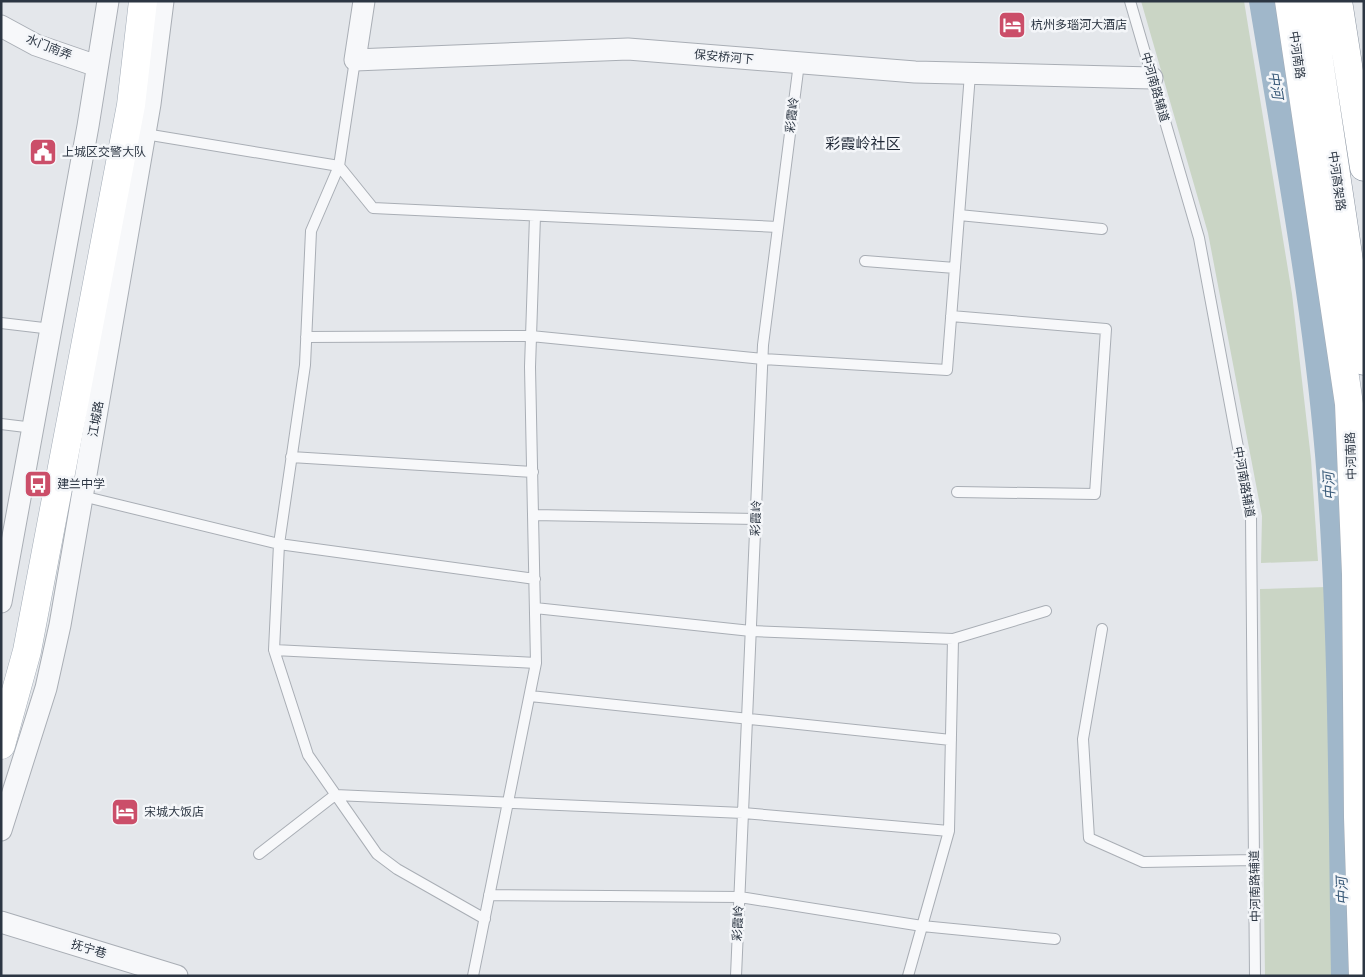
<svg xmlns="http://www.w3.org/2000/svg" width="1365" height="977" font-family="Barlow,'Noto Sans SC',sans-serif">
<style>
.green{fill:#cad5c5}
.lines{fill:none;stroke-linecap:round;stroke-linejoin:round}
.canal{stroke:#a0b7ca;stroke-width:26}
.service-casing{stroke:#a9aeb5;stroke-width:12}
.minor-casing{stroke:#a9aeb5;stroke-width:23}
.primary-casing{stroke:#a3acb7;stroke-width:29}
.trunk-casing{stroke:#8c96a2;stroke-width:29}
.service{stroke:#f7f8fa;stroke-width:10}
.minor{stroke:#f7f8fa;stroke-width:21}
.primary{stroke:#fff;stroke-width:28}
.trunk{stroke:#fff;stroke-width:28}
.labels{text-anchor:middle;stroke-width:5;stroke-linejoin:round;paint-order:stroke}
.poi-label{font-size:12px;fill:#2c3643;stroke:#f4f6f9;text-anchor:start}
.street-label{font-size:12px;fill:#2c3643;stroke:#f4f6f9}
.water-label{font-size:14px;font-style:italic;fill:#375877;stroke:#f4f6f9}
.quarter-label{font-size:15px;fill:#1e2735;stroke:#f4f6f9}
</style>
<rect width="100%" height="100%" fill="#e4e7eb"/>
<path class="green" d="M 1141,1 L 1244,1 L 1292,294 L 1311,459 L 1318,561 L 1261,563 L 1262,516 L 1208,233 Z
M 1326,587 L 1333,976 L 1265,976 L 1260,589 Z"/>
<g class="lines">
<path class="canal" d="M 1262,1 C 1288,160 1318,318 1330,479 C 1342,644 1341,810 1344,976"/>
<g class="service-casing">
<path id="service" d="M 1130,1 L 1199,238 L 1251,517 L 1255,976
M 145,134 L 339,166 L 355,60
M 959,215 L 1102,229
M 865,261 L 955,268
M 951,316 L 1106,329 L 1095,494 L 957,492
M 1,323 L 52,329
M 306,337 L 531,336 L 763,359 L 947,370 L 970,74
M 1,424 L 34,428
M 291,457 L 533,472
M 82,496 L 279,544 L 535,579
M 533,515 L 756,519
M 535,608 L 751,631 L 953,639 L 1046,611
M 1102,629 L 1083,739 L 1089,838 L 1143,862 L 1254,860
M 274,650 L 536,663
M 530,696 L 951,740
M 259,854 L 335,795 L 743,813 L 949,831
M 489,895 L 740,897 L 922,926 L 1055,939
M 485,919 L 397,869 L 377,854 L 308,755 L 274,650 L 279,544 L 305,365 L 311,231 L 339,166 L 373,208 L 778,227
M 473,976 L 536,663 L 530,367 L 535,216
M 736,976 L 763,345 L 799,63
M 908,976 L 949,831 L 953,639"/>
</g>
<g class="minor-casing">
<path id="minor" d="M 364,1 L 355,60 L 628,49 L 915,72 L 1152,78
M 1,26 L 36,45 L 97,66
M 1,602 L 88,126 L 108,1
M 1,830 L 46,688 L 60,625 L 150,104 L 163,1
M 1,922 L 177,976"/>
</g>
<g class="primary-casing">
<path id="primary" d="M 1289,1 L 1349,404 L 1356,574 L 1358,817 L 1363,976
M 1,745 L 27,651 L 131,105 L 143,1"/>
</g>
<g class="trunk-casing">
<path id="trunk" d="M 1310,1 L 1364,361
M 1338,1 L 1364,167"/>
</g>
<use href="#service" class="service"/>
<use href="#minor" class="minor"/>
<use href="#primary" class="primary"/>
<use href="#trunk" class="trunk"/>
</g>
<defs>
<g id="hotel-square" transform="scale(1.4375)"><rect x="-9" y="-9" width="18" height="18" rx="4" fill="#cb4e69" stroke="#f4f6f9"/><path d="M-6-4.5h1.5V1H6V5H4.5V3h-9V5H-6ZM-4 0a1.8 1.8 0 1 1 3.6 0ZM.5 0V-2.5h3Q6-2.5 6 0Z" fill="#fff"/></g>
<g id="civic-square" transform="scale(1.4375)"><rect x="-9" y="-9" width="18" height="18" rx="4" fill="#cb4e69" stroke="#f4f6f9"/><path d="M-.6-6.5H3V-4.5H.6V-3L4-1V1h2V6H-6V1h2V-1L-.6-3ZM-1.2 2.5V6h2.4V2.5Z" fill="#fff"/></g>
<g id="bus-square" transform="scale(1.4375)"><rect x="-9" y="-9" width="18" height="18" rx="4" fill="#cb4e69" stroke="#f4f6f9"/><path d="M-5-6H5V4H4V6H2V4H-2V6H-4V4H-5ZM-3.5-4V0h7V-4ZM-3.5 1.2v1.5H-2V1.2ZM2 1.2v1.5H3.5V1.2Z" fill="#fff"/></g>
</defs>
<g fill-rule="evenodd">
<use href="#hotel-square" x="1012" y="25"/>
<use href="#civic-square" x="43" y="152"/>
<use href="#bus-square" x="38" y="484"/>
<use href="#hotel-square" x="125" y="812"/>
</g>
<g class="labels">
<g class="poi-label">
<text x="1031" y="29">杭州多瑙河大酒店</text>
<text x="62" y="156">上城区交警大队</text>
<text x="57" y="488">建兰中学</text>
<text x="144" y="816">宋城大饭店</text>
</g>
<g class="street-label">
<text transform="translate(49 47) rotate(22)" y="4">水门南弄</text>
<text transform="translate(1297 55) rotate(82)" y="4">中河南路</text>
<text transform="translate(724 57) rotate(5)" y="4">保安桥河下</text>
<text transform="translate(1155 87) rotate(74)" y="4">中河南路辅道</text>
<text transform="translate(792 115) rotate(-83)" y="4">彩霞岭</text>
<text transform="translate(1337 181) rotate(82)" y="4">中河高架路</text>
<text transform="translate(96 419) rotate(-80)" y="4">江城路</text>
<text transform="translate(1351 456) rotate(-92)" y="4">中河南路</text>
<text transform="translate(1244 482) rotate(80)" y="4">中河南路辅道</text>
<text transform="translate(756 518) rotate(-88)" y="4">彩霞岭</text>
<text transform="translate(1255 886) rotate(-91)" y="4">中河南路辅道</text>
<text transform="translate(738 923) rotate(-87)" y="4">彩霞岭</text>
<text transform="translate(89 949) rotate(17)" y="4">抚宁巷</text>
</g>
<g class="water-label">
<text transform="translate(1276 85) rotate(81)" y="5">中河</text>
<text transform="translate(1329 486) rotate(-93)" y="5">中河</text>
<text transform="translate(1342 891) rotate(-92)" y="5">中河</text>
</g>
<g class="quarter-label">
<text x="863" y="149">彩霞岭社区</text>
</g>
</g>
<rect width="1365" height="977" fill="none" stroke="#2c3643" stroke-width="5"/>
</svg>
